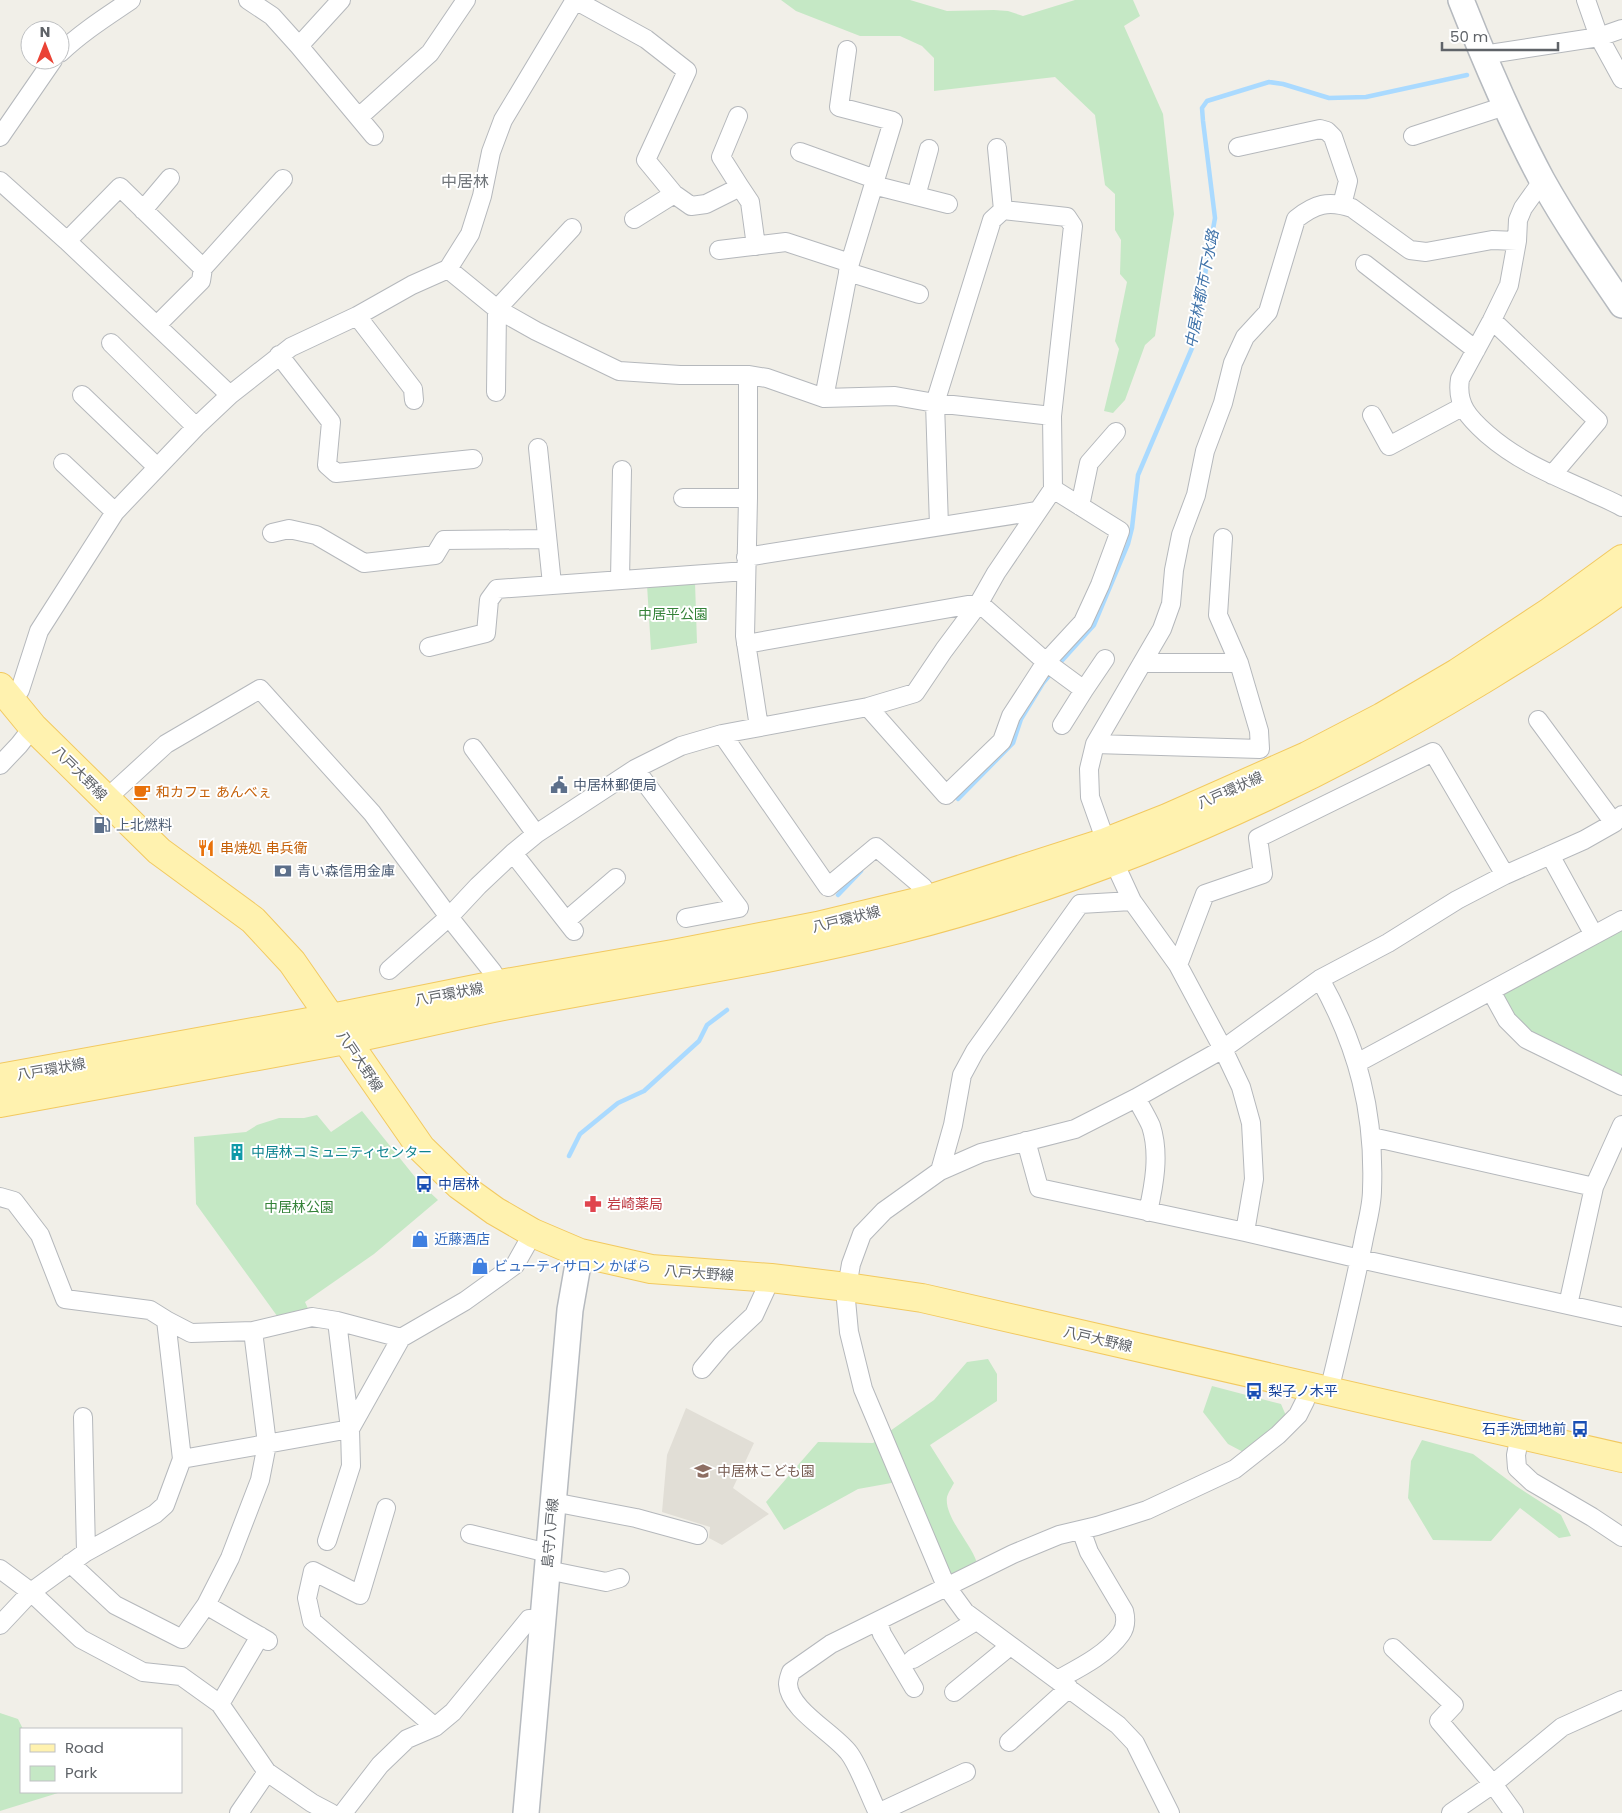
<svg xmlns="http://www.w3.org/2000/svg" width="1622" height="1813" font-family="Poppins,'Noto Sans JP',sans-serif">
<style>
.education{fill:#e1ded6}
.green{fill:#c5e8c5}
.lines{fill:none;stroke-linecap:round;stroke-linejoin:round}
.stream{stroke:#aadaff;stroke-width:4.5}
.street-casing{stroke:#b5b8bc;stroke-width:20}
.secondary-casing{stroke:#b6babf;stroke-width:28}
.primary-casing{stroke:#f2c960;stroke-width:30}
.street{stroke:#fff;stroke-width:18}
.secondary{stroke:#fff;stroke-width:25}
.primary{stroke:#fff2af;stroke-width:28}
.labels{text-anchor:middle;stroke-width:4;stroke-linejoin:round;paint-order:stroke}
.park-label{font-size:14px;fill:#348238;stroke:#fff}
.street-label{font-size:14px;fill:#5f6368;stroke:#fff}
.service-label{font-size:14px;fill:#4e5e75;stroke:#fff;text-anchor:start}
.food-label{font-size:14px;fill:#c56008;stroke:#fff;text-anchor:start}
.culture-label{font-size:14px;fill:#0d838f;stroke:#fff;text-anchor:start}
.transit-label{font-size:14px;fill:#164399;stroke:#fff;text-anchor:start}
.health-label{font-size:14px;fill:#be3a42;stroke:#fff;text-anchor:start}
.shop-label{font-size:14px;fill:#366cbe;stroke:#fff;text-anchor:start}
.education-label{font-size:14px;fill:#785e54;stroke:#fff;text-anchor:start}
.water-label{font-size:15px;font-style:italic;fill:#4174aa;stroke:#fff}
.quarter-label{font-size:16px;fill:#70757a;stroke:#fff}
</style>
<rect width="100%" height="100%" fill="#f1efe8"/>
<path class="education" d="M 686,1408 L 754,1443 L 733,1488 L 769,1514 L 722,1545 L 709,1538 L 710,1527 L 662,1512 L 667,1455 Z"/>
<path class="green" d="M 781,0 L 910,0 L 947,11 L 994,10 L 1008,11 L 1023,16 L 1075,0 L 1133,0 L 1140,16 L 1124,26 L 1163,114 L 1174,214 L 1155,336 L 1145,345 L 1125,400 L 1113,413 L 1104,411 L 1119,349 L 1115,341 L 1127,282 L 1120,274 L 1121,240 L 1115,230 L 1115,194 L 1105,185 L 1095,115 L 1055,77 L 934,91 L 934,58 L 922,46 L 900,36 L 860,36 L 796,11 Z
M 695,582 L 697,643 L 651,650 L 647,585 Z
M 1622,927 L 1622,1079 L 1529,1033 L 1514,1018 L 1504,1001 L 1504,992 Z
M 362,1111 L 419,1182 L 438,1200 L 374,1254 L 305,1302 L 310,1313 L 280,1320 L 196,1204 L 194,1137 L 246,1132 L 257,1125 L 279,1118 L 304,1118 L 317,1115 L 331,1132 Z
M 988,1359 L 997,1374 L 997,1401 L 930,1445 L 954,1483 C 952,1487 948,1493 947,1497 C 944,1517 971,1543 977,1563 L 950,1575 L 908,1480 L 858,1489 L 784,1530 L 766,1502 L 818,1442 L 873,1443 L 934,1400 L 967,1362 Z
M 1212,1386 L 1281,1404 L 1287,1418 L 1245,1453 L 1228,1444 L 1203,1412 Z
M 1422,1440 L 1473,1454 L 1516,1486 L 1561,1515 L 1571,1536 L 1559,1538 L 1520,1508 L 1491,1541 L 1433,1540 L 1408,1498 L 1411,1461 Z
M 0,1713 L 18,1719 L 23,1729 L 21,1729 L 21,1792 L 58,1793 L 0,1811 Z"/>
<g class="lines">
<path class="stream" d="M 1058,665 L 1094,625 L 1128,544 L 1132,528 L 1138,475 L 1192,348 L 1215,218 L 1203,121 L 1202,108 L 1207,101 L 1269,82 L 1283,84 L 1329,98 L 1366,97 L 1467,75
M 958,799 L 1013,743 L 1021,719 L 1043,683 L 1053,671
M 838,895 L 861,871
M 569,1156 L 580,1134 L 618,1103 L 644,1091 L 699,1041 L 707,1025 L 727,1010"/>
<g class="street-casing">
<path id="street" d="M 248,0 L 272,16 L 299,46 L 341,0
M 575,0 L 646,39 L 687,71 L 646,160 L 674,194 L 691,206 L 706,204 L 740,187 L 750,202 L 756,246
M 1586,0 L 1599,37 L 1622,79
M 299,46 L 374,136
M 60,53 C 82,32 106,17 131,0
M 1483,55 L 1599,37 L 1622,29
M 738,116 L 721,157 L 740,187
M 359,117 L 430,53 L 466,0
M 1413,136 L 1505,106
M 0,137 L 53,60
M 1238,147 L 1320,129 L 1327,131 L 1333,137 L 1348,181 L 1342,205
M 997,148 L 1003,210
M 800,152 L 875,179
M 1543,180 L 1523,208 L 1518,220 L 1517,241 L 1509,285 L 1492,320 L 1460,379 C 1456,405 1469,418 1487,434 C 1517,460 1548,473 1584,489 C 1596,495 1610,500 1622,507
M 0,181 L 67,241 L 230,395
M 873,185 L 948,204
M 916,196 L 929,149
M 143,210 L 170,178
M 634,219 L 674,194
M 67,241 L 120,187 L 203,268
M 719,250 L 786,242 L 850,263
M 1365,264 L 1476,350
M 448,269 L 497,309 L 536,331 L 619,371 L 680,375 L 748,375 L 767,378 L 824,398 L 895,396 L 935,403 L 1052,416
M 848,272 L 919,294
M 357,316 L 413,389 L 414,400
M 1492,320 L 1598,421 L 1552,475
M 157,325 L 201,281 L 203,268 L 283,179
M 111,343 L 196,427
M 279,355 L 331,422 L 327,465 L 336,473 L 473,459
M 748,375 L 748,498 L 745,636 L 759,727
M 496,392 L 497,309 L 572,228
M 82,395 L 157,467
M 824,398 L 850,263 L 893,121 L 839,107 L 847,50
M 1372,415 L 1389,446 L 1462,407
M 538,448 L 552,584
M 63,463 L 115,512
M 683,498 L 748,498
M 1080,506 L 1089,463 L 1116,432
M 272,533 L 289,529 L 316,535 L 364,563 L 435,555 L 444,540 L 547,539
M 746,557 L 1037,511
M 620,580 L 622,470
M 746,644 L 979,603 L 1046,662 L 1084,690
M 429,647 L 486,633 L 489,600 L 497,589 L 746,571
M 1142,663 L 1239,663
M 12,701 L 20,690 L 39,631 L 115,512 L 196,427 L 230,395 L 291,347 L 357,316 L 412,285 L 448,269 L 470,234 L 482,196 L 491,152 L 503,120 L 575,0
M 868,707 L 946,795 L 1002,741 L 1011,716 L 1046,662 L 1083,622 L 1100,585 L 1120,531 L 1053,489
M 1538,720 L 1614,823
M 1062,725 L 1084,690 L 1105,659
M 722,734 L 828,887 L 876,847 L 923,887 L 929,899
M 1095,744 L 1260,749 L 1259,731 L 1239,663 L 1218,615 L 1223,538
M 473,748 L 536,834
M 0,765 L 19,745 L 33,727
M 635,769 L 739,908 L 686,918
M 106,799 L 166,744 L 260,689 L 372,813 L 449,917 L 492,971 L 500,984
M 513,853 L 574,931
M 1550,855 L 1594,935
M 567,920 L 616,878
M 1178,965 L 1205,894 L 1263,874 L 1258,838 L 1433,752 L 1505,875
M 389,970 L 449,917 L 478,886 L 513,853 L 536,834 L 635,769 L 681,746 L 722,734 L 868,707 L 915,693 L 944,650 L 979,603 L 996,573 L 1053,489 L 1052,416 L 1073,226 L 1067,217 L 1003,210 L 992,220 L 935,403 L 939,526
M 1320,979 C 1358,1047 1375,1113 1372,1190 C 1372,1207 1366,1226 1363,1243 C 1353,1292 1341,1342 1329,1391
M 1491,991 L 1507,1020 L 1526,1039 L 1622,1086
M 1357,1063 L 1622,920
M 1136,1098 C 1141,1107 1147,1117 1151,1126 C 1160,1154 1154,1185 1148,1212
M 1372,1137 L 1594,1187
M 1026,1141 L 1039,1188 L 1245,1232 L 1360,1259 L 1622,1317
M 940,1171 L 953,1125 L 962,1075 L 975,1051 L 1080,904 L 1132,901
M 0,1197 L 14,1201 L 40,1235 L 65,1299 L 150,1310 L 166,1320 L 182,1459 L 165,1505 L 155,1514 L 86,1552 L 31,1592 L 0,1625
M 1245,1232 L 1254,1179 L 1251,1123 L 1241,1087 L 1223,1049 L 1178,965 L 1132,901 L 1120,875 L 1106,842 L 1090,797 L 1089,769 L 1095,744 L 1162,629 L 1171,604 L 1174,570 L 1181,535 L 1196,495 L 1205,451 L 1223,403 L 1233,363 L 1245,337 L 1268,312 L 1296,219 C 1315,204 1328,200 1352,208 L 1410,250 L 1426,252 L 1492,240 L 1517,241
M 1568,1305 L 1594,1187 L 1622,1125
M 166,1320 L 191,1333 L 253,1331 L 312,1317 L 337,1321 L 401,1338
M 702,1369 L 722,1345 L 754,1315 L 771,1278
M 83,1417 L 86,1552
M 1520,1435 L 1516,1455 L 1517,1468 L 1532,1482 L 1592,1517 L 1622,1537
M 182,1459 L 350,1429 L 401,1338 L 465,1301 L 515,1265 L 533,1233
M 553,1502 L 636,1518 L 698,1535
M 386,1508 L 360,1595 L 313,1571 L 307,1598 L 312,1621 L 435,1727
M 470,1534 L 548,1553
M 327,1541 L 351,1466 L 350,1429 L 337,1321
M 70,1563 L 115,1605 L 182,1639 L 206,1605 L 230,1558 L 260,1480 L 267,1444 L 253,1331
M 0,1569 L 31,1592 L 81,1639 L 143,1672 L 181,1676 L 220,1704 L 267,1772 L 312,1803 L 331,1813
M 547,1570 L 606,1582 L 620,1578
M 206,1605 L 268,1641
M 878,1622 L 882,1634 L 914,1688
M 1393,1648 L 1454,1705 L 1439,1721 L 1493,1784 L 1514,1813
M 913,1659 L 976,1621
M 1057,1680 C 1079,1668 1106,1655 1121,1634 C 1126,1627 1126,1619 1124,1611 L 1089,1552 L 1081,1530
M 954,1692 L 1010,1646
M 220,1704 L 260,1636
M 1009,1742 L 1069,1688
M 239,1813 L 267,1772
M 343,1813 L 380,1765 L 407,1739 L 435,1727 L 453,1712 L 529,1619 L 543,1619
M 878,1813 C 870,1797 859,1766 849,1753 C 834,1733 789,1710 788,1684 C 788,1680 790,1675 791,1672 L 831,1644 L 1013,1554 L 1059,1535 L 1097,1526 L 1147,1510 L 1235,1469 L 1278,1435 L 1298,1415 L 1305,1401 L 1308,1387
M 878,1813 L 966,1772
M 1170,1813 L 1135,1743 L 1118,1725 L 965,1612 L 946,1586 L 863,1389 L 849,1332 L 846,1300 L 847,1287 L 851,1264 L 862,1234 L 884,1211 L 940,1171 L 981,1153 L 1075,1129 L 1136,1098 L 1223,1049 L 1320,979 L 1388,943 L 1457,900 L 1505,875 L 1584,840 L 1614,823 L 1622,815
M 1451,1813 L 1493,1784 L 1562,1727 L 1622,1700"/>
</g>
<g class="secondary-casing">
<path id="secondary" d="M 1461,0 C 1485,61 1511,122 1542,180 C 1566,223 1594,264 1622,305
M 526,1813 L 570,1310 L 580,1253"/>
</g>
<g class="primary-casing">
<path id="primary" d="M 0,687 L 33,727 L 159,851 L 253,920 L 292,962 L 421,1148 L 459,1185 L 495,1211 L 533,1233 L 580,1253 L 651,1269 L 771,1278 L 847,1287 L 922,1298 L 1622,1458
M 0,1078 L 331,1018 L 500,984 L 673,954 L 817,926 L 929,899 L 1106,842 L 1167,818 L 1307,756 L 1382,717 L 1457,673 L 1548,613 L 1622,559
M 0,1103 C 113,1082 227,1062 340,1041 C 396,1030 452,1016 509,1005 C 639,980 771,961 899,929 C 1103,877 1297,792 1477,683 C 1526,653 1576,623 1622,589"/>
</g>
<use href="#street" class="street"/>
<use href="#secondary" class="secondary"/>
<use href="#primary" class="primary"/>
</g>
<defs>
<g id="civic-bare" transform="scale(1.35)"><path d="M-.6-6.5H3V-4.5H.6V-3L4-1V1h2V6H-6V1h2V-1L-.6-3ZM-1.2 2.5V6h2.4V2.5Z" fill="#5c6f8a" stroke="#fff" stroke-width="2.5" paint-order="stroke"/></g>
<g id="cafe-bare" transform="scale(1.35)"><path d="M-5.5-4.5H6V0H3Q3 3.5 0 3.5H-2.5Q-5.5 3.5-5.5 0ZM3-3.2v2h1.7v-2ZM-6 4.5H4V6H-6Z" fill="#e8710a" stroke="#fff" stroke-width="2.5" paint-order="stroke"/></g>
<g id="fuel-bare" transform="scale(1.35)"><path d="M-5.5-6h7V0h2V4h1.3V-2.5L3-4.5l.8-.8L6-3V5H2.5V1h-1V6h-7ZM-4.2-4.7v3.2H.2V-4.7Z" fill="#5c6f8a" stroke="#fff" stroke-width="2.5" paint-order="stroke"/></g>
<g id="restaurant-bare" transform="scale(1.35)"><path d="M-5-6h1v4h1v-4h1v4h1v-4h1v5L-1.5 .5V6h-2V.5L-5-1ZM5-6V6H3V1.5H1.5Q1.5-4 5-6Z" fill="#e8710a" stroke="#fff" stroke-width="2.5" paint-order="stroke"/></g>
<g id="bank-bare" transform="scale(1.35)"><path d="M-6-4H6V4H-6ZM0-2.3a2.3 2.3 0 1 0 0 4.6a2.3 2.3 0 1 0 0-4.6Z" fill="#5c6f8a" stroke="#fff" stroke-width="2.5" paint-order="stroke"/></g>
<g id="building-bare" transform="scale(1.35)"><path d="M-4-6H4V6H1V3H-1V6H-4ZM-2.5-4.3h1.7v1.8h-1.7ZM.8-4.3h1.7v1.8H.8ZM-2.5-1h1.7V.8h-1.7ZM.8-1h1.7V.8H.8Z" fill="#0f9aa8" stroke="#fff" stroke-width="2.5" paint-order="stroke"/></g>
<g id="bus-bare" transform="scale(1.35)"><path d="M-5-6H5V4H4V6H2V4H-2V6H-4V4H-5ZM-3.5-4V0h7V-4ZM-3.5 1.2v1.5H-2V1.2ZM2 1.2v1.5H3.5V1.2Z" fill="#1a4fb4" stroke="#fff" stroke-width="2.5" paint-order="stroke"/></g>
<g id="pharmacy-bare" transform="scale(1.35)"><path d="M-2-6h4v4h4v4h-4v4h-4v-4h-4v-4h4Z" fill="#e0444e" stroke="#fff" stroke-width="2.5" paint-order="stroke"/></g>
<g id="shop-bare" transform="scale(1.35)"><path d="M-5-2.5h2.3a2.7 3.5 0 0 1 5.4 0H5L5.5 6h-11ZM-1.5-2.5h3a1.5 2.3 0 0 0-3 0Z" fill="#3f7fe0" stroke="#fff" stroke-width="2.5" paint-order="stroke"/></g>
<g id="school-bare" transform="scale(1.35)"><path d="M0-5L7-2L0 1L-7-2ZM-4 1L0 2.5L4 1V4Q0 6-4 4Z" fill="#8d6e63" stroke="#fff" stroke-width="2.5" paint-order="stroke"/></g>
</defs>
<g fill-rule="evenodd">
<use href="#civic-bare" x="559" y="785"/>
<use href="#cafe-bare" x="142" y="792"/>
<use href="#fuel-bare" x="102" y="825"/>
<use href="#restaurant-bare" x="206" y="848"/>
<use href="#bank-bare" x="283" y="871"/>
<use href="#building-bare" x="237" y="1152"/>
<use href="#bus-bare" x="424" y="1184"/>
<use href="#pharmacy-bare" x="593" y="1204"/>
<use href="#shop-bare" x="420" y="1239"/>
<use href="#shop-bare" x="480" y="1266"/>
<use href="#bus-bare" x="1254" y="1391"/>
<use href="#bus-bare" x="1580" y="1429"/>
<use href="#school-bare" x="703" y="1471"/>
</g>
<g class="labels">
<g class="park-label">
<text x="673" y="619">中居平公園</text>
<text x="299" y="1212">中居林公園</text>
</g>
<g class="street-label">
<text transform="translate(80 773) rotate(45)" y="5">八戸大野線</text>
<text transform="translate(1230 790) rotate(-24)" y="5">八戸環状線</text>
<text transform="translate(846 919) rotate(-14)" y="5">八戸環状線</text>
<text transform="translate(449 994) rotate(-11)" y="5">八戸環状線</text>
<text transform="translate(360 1061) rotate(56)" y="5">八戸大野線</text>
<text transform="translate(51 1069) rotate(-10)" y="5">八戸環状線</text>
<text transform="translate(699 1273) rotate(4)" y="5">八戸大野線</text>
<text transform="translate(1098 1339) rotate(13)" y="5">八戸大野線</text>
<text transform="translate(550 1533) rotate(-85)" y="5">島守八戸線</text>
</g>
<g class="service-label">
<text x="573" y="790">中居林郵便局</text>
<text x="116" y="830">上北燃料</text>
<text x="297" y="876">青い森信用金庫</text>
</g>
<g class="food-label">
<text x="156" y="797">和カフェ あんべぇ</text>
<text x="220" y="853">串焼処 串兵衛</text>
</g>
<g class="culture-label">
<text x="251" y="1157">中居林コミュニティセンター</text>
</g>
<g class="transit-label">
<text x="438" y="1189">中居林</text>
<text x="1268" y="1396">梨子ノ木平</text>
<text x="1566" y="1434" text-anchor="end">石手洗団地前</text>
</g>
<g class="health-label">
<text x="607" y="1209">岩崎薬局</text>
</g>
<g class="shop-label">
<text x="434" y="1244">近藤酒店</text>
<text x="494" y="1271">ビューティサロン かばら</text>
</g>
<g class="education-label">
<text x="717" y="1476">中居林こども園</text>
</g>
<g class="water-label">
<text transform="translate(1202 289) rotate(-79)" y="5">中居林都市下水路</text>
</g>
<g class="quarter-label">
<text x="465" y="187">中居林</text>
</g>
</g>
<rect x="20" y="1728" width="162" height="65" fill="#ffffff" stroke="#bfc1c3"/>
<rect x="30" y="1744" width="25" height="8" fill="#fff2af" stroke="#bfc1c3"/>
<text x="65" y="1753" font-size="15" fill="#5f6368">Road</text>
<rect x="30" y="1766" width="25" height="15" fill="#c5e8c5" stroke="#bfc1c3"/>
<text x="65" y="1778" font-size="15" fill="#5f6368">Park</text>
<g transform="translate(45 45)"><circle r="24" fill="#ffffff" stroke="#bfc1c3"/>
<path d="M0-4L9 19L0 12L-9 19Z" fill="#ea4335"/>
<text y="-8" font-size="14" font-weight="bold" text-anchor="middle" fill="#5f6368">N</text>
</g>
<path d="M1442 42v8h116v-8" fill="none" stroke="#5f6368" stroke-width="2.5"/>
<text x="1450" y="42" font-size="15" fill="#5f6368" stroke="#ffffff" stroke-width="4" paint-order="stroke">50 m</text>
</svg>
